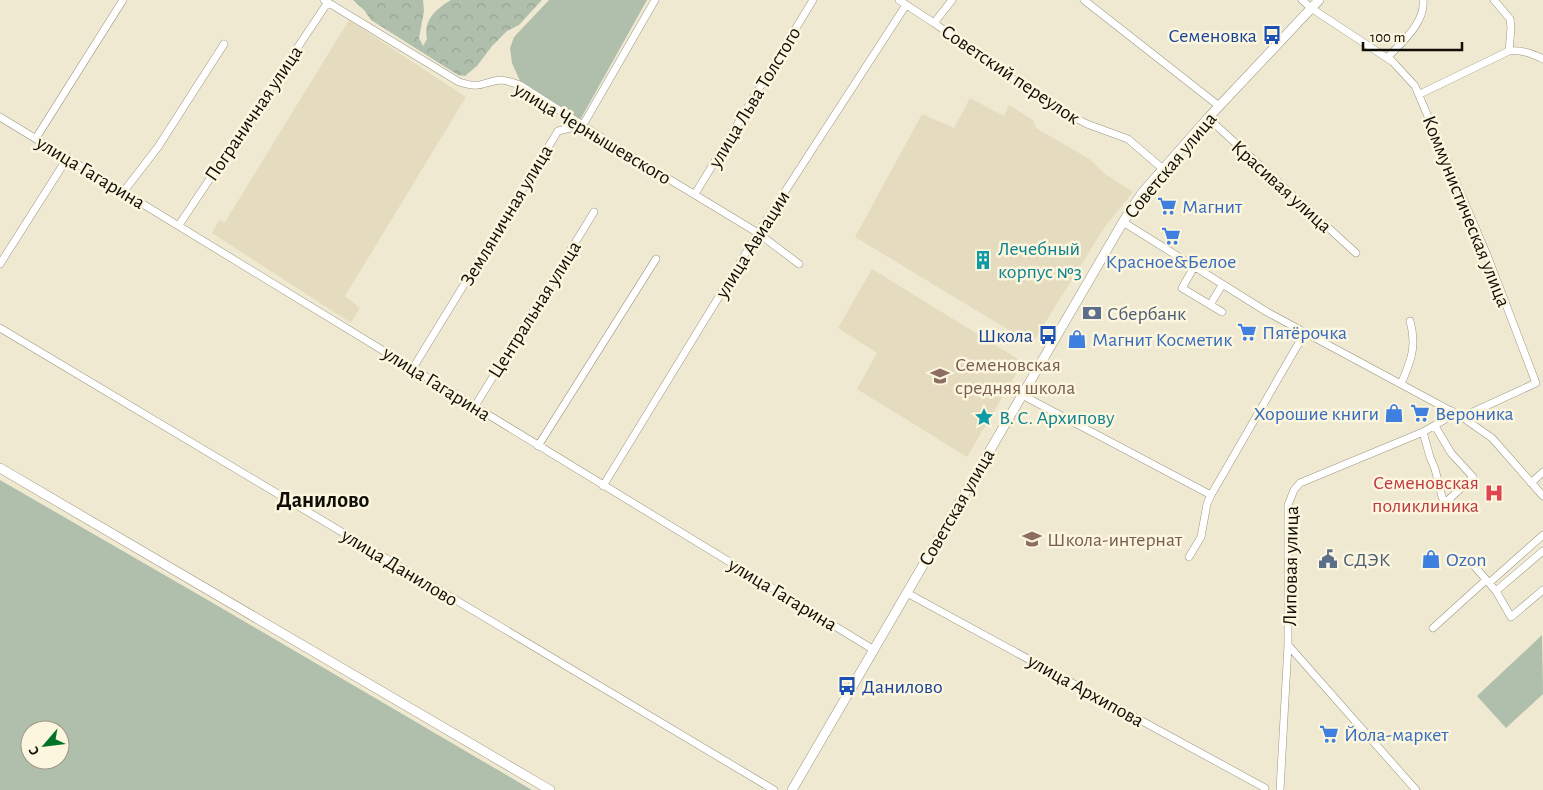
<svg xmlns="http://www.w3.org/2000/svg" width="1543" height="790" font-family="'Alegreya Sans',sans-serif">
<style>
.built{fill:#e5dcbf}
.grass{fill:#b0bfab;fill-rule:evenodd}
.forest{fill:url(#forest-crowns)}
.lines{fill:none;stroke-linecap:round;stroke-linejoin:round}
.minor-casing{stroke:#9c9681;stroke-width:8}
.major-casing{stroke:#9c9681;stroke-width:10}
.minor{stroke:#fff;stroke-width:7}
.major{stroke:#fff;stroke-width:9}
.labels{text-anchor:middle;stroke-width:5;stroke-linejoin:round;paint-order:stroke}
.transit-label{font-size:20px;fill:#164399;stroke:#fcf6df;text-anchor:end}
.street-label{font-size:20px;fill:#100e07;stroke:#fcf6df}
.shop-label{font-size:20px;fill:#366cbe;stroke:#fcf6df;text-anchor:start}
.culture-label{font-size:20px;fill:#0d838f;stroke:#fcf6df;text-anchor:start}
.service-label{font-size:20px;fill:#4e5e75;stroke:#fcf6df;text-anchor:start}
.education-label{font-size:20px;fill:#785e54;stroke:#fcf6df;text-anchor:start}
.health-label{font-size:20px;fill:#be3a42;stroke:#fcf6df;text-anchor:end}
.quarter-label{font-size:22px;font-weight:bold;fill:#100e07;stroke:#fcf6df}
</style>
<defs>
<pattern id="forest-crowns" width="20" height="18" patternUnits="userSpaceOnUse" patternTransform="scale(1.25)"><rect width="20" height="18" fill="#b0bfab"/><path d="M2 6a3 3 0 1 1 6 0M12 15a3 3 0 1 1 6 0" fill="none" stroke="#96a392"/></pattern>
</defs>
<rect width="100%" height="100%" fill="#efe9d2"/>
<path class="built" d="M 349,20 L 466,97 L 345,296 L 360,308 L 351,323 L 212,233 L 219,220 L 225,222 Z
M 970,98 L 1004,116 L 1009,105 L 1033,120 L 1036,128 L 1091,160 L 1105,174 L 1133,192 L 1104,228 L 1032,344 L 855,237 L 922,114 L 954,128 Z
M 872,269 L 1023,362 L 967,457 L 857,389 L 877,353 L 838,328 Z"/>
<path class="grass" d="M 549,0 L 647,0 L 580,120 L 520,81 L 512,63 L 510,48 L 514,37 Z
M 0,480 L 206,599 L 532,790 L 0,790 ZM 30,730 L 60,730 L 60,760 L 30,760 Z
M 1542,635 L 1543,694 L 1506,728 L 1477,696 Z"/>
<path class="forest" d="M 353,0 L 423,0 L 424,11 L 419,38 L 423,46 L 427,39 C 423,20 436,9 451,0 L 542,0 L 519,25 L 507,31 L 492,46 L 477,66 L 465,76 L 458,75 L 371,20 L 364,10 Z"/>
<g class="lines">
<g class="minor-casing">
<path id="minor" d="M 324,0 L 459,82 C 481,89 480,83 500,80 C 506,80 514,83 520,85 L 626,153 L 758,233 L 799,264
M 899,0 L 934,23 L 1047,103 L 1087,124 L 1128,139 L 1163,169
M 1084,0 L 1219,106
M 1302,0 L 1311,8 L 1393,62 L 1415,86 L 1487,255 L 1536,383 L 1462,417
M 1494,0 L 1510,19 L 1511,28 L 1509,51
M 934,23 L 952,0
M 1387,58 C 1401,43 1426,22 1423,0
M 1420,94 L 1509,51 C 1522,50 1531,53 1543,59
M 0,117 L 874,650
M 1208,118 L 1356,253
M 36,138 L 123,0
M 124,191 L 158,147 L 224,44
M 695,194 L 813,0
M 1123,222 L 1267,312 L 1462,417 L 1492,438 L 1543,496
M 179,225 L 328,2
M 0,264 L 68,157
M 1194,267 L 1182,288 L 1222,312
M 1210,305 L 1222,285
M 0,328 L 774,790
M 413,368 L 558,131 L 583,125 L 655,0
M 1401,384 C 1411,361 1417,346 1410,321
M 1022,395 L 1211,495
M 475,406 L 594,212
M 1423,432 L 1430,457 L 1435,469 L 1442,497 L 1445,503 L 1473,477 L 1451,453 L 1435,426
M 538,446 L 656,259
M 1531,483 L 1543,472
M 603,486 L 758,233 L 906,5
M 1543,551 L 1496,591 L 1511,617 L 1543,590
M 1189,557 L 1201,537 L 1207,504 L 1211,495 L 1304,334
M 1469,560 L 1496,591
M 1489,583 L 1543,535
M 907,593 L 1265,788
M 1433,628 L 1486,580
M 1288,645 L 1416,790
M 1280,790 L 1288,645 L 1288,505 L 1294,490 L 1300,483 L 1423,432 L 1444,420 L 1452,411"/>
</g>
<g class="major-casing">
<path id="major" d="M 0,468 L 550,790
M 792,790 L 1123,222 L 1142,193 L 1208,118 L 1319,0"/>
</g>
<use href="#minor" class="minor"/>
<use href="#major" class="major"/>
</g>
<defs>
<g id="bus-bare" transform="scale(1.5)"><path d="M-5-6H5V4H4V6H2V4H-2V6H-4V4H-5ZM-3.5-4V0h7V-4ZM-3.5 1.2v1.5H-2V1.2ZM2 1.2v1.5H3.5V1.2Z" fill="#1a4fb4" stroke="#fcf6df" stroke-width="2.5" paint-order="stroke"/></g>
<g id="supermarket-bare" transform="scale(1.5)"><path d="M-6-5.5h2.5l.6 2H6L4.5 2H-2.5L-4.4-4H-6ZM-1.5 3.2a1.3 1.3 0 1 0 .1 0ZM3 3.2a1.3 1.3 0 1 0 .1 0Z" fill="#3f7fe0" stroke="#fcf6df" stroke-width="2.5" paint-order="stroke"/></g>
<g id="building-bare" transform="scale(1.5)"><path d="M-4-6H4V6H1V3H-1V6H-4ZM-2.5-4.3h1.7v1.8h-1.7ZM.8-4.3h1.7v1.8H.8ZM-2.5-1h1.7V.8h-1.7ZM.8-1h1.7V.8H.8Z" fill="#0f9aa8" stroke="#fcf6df" stroke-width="2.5" paint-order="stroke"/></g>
<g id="bank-bare" transform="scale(1.5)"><path d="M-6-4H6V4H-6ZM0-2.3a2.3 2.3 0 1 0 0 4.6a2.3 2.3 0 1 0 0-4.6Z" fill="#5c6f8a" stroke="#fcf6df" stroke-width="2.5" paint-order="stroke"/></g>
<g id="shop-bare" transform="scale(1.5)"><path d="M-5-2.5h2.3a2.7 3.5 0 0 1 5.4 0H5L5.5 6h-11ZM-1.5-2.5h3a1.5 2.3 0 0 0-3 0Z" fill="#3f7fe0" stroke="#fcf6df" stroke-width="2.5" paint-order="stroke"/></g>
<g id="school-bare" transform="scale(1.5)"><path d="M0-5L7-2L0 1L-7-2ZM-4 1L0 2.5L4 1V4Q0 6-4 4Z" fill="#8d6e63" stroke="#fcf6df" stroke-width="2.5" paint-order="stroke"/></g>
<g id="sight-bare" transform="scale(1.5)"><path d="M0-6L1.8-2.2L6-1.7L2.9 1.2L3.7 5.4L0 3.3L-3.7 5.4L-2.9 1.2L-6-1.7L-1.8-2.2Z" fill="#0f9aa8" stroke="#fcf6df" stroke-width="2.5" paint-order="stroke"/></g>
<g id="hospital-bare" transform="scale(1.5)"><path d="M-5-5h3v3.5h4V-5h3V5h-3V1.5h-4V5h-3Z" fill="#e0444e" stroke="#fcf6df" stroke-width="2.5" paint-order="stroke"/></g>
<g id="civic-bare" transform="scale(1.5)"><path d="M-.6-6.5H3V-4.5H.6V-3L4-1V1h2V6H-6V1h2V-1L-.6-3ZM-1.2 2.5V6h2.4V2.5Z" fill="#5c6f8a" stroke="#fcf6df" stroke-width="2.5" paint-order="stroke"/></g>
</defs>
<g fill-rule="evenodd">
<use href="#bus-bare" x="1272" y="35"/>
<use href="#supermarket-bare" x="1167" y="206"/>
<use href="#supermarket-bare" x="1171" y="236"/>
<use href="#building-bare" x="983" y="260"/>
<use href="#bank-bare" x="1092" y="313"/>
<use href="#supermarket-bare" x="1247" y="332"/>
<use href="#bus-bare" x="1048" y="335"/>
<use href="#shop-bare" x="1077" y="339"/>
<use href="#school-bare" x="940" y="376"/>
<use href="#shop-bare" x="1394" y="413"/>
<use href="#supermarket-bare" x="1420" y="413"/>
<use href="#sight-bare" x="984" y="417"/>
<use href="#hospital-bare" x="1494" y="493"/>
<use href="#school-bare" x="1032" y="539"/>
<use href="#civic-bare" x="1328" y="559"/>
<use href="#shop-bare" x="1431" y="559"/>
<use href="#bus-bare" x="847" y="686"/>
<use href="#supermarket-bare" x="1329" y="734"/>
</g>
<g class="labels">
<g class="transit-label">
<text x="1257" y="42">Семеновка</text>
<text x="1033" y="342">Школа</text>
<text x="862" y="693" text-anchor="start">Данилово</text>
</g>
<g class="street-label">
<text transform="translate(1011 74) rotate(34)" y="7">Советский переулок</text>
<text transform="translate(754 97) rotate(-59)" y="7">улица Льва Толстого</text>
<text transform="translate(253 113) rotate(-56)" y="7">Пограничная улица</text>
<text transform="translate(593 133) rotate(31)" y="7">улица Чернышевского</text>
<text transform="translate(1170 165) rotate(-50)" y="7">Советская улица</text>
<text transform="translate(91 172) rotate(31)" y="7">улица Гагарина</text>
<text transform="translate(1282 186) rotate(42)" y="7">Красивая улица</text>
<text transform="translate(1467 211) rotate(68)" y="7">Коммунистическая улица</text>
<text transform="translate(506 215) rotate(-59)" y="7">Земляничная улица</text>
<text transform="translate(752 244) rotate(-58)" y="7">улица Авиации</text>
<text transform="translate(534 309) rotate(-58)" y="7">Центральная улица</text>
<text transform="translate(437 383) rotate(32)" y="7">улица Гагарина</text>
<text transform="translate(956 507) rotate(-60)" y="7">Советская улица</text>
<text transform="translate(1290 566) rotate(-89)" y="7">Липовая улица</text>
<text transform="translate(400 567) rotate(31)" y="7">улица Данилово</text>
<text transform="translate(783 594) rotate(31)" y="7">улица Гагарина</text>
<text transform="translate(1086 690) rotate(29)" y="7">улица Архипова</text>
</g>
<g class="shop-label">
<text x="1182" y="213">Магнит</text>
<text x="1171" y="268" text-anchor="middle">Красное&amp;Белое</text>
<text x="1262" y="339">Пятёрочка</text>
<text x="1092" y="346">Магнит Косметик</text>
<text x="1379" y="420" text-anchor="end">Хорошие книги</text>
<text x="1435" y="420">Вероника</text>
<text x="1446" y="566">Ozon</text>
<text x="1344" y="741">Йола-маркет</text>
</g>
<g class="culture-label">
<text x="998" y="255">Лечебный<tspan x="998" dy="23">корпус №3</tspan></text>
<text x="999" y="424">В. С. Архипову</text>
</g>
<g class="service-label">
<text x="1107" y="320">Сбербанк</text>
<text x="1343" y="566">СДЭК</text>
</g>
<g class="education-label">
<text x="955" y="371">Семеновская<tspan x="955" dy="23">средняя школа</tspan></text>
<text x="1047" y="546">Школа-интернат</text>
</g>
<g class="health-label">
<text x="1479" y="489">Семеновская<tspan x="1479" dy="23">поликлиника</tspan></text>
</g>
<g class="quarter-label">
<text x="323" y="507">Данилово</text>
</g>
</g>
<g transform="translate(45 745) rotate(242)"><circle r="24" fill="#fcf6df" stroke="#9e9989"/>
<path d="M0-4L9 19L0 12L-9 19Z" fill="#017326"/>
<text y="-8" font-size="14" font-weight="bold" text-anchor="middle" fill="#100e07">С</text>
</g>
<path d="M1363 42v8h99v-8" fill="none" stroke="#100e07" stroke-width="2.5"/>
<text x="1370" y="42" font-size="15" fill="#100e07" stroke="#fcf6df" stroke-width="4" paint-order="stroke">100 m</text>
</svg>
